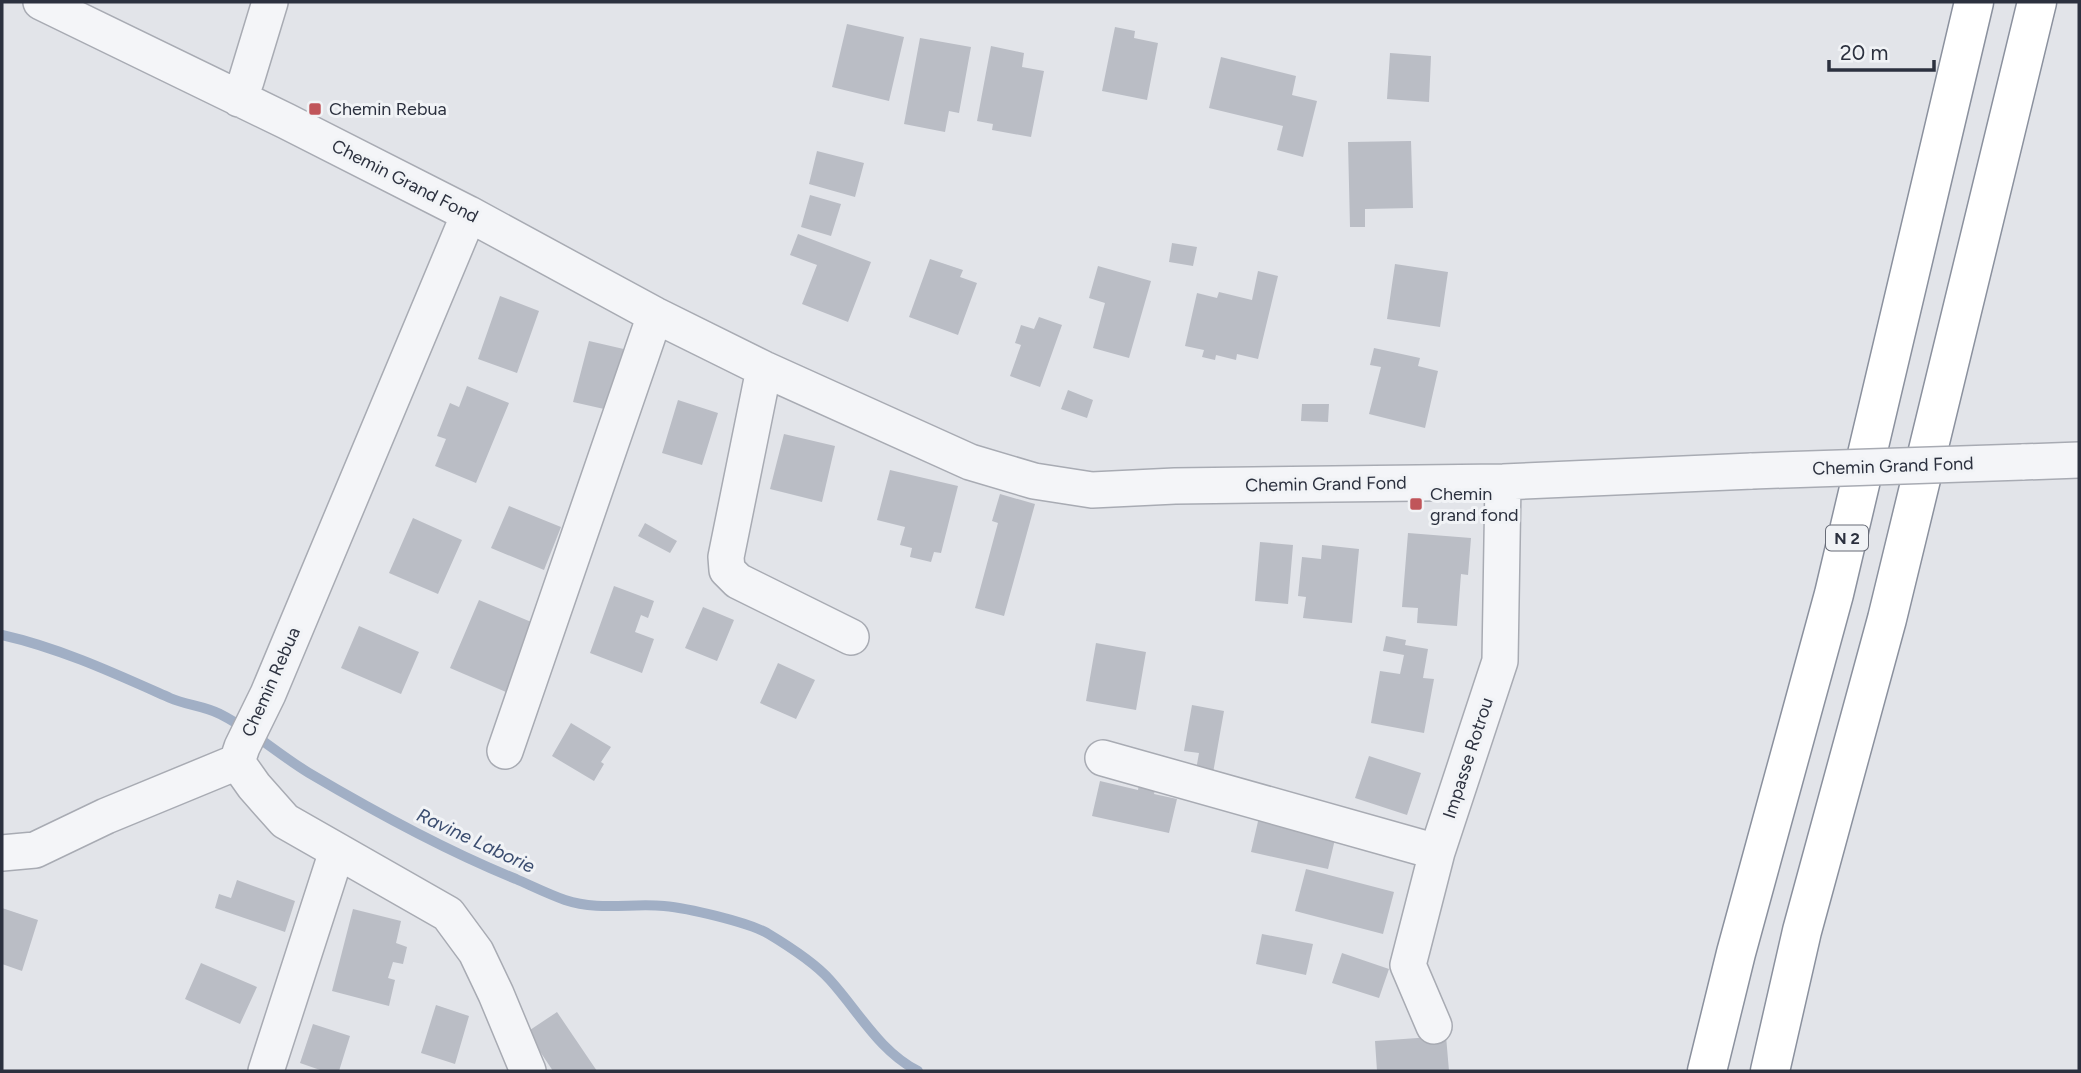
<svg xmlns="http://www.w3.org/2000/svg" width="2081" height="1073" font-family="Figtree,sans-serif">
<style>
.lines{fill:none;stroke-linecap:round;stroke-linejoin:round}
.stream{stroke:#a1afc5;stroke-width:10}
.building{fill:#babdc5}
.minor-casing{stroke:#a8abb3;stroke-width:38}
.highway-casing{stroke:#8b919e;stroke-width:41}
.minor{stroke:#f4f5f8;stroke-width:35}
.highway{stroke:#fff;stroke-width:38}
.minor-bridge-casing{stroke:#a8abb3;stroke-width:38;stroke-linecap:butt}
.minor-bridge{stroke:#f4f5f8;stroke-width:35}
.poi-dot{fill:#c0555a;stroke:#f1f3f6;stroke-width:2.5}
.labels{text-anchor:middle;stroke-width:6;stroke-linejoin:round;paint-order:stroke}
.shield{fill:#f1f3f6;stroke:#676b76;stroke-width:2}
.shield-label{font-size:16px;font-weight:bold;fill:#2c313f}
.poi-label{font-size:18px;fill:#2c313f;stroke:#f1f3f6;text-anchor:start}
.street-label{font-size:18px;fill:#2c313f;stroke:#f1f3f6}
.water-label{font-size:19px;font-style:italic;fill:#3a4c6f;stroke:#f1f3f6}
</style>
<rect width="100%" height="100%" fill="#e2e4e9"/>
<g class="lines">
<path class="stream" d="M 2,635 C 60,648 116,674 170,698 C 186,705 205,706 220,714 C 252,730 278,754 309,773 C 375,812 444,850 516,879 C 532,886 548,894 565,900 C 598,911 631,903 664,906 C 688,908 747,922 767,933 C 787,945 815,963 830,980 C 859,1012 879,1051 918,1071"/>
</g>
<path class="building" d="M 847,24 L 904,37 L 889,101 L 832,87 Z
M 1115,27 L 1135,31 L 1134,38 L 1158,43 L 1147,100 L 1102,91 Z
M 920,38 L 971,47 L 959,113 L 949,111 L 945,132 L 904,124 Z
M 991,46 L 1024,53 L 1022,67 L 1044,71 L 1031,137 L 992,130 L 993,124 L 977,121 Z
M 1390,53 L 1431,56 L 1429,102 L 1387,99 Z
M 1221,57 L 1296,76 L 1292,95 L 1317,101 L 1303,157 L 1277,150 L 1283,126 L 1209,108 Z
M 1411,141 L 1413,208 L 1365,209 L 1365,227 L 1350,227 L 1348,142 Z
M 817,151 L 864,163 L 855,197 L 809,184 Z
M 810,195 L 841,204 L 831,236 L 801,227 Z
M 798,234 L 871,262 L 848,322 L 802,304 L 817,265 L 790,255 Z
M 1172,243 L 1197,247 L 1193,266 L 1169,262 Z
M 930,259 L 963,270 L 960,277 L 977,283 L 958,335 L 909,317 Z
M 1395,264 L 1448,272 L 1440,327 L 1387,319 Z
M 1098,266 L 1151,281 L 1129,358 L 1093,348 L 1105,303 L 1089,298 Z
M 1258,271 L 1278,276 L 1258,359 L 1237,354 L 1236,360 L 1216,355 L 1215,360 L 1202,357 L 1204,350 L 1185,346 L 1197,293 L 1217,298 L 1219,292 L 1252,300 Z
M 500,296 L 539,311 L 517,373 L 478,359 Z
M 1039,317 L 1062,325 L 1040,387 L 1010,376 L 1021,345 L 1015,343 L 1021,325 L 1034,329 Z
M 589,341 L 628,350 L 613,411 L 573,402 Z
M 1374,348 L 1420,358 L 1418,366 L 1438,371 L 1425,428 L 1369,414 L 1381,367 L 1370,365 Z
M 467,386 L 509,403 L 476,483 L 435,466 L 446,439 L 437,436 L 450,403 L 459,407 Z
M 1068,390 L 1093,400 L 1087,418 L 1061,409 Z
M 678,400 L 718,413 L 702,465 L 662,453 Z
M 1302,404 L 1329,404 L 1328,422 L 1301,421 Z
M 784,434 L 835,446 L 822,502 L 770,489 Z
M 890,470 L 958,486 L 941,553 L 934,552 L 931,562 L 910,557 L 912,548 L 900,545 L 905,527 L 877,520 Z
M 1000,494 L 1035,504 L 1004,616 L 975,608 L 998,523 L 992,521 Z
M 509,506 L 561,527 L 544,570 L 491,548 Z
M 413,518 L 462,540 L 438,594 L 389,573 Z
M 645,523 L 677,541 L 670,553 L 638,536 Z
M 1408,533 L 1471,538 L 1468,575 L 1461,574 L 1457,626 L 1417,623 L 1418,608 L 1402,607 Z
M 1260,542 L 1293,545 L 1288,604 L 1255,601 Z
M 1322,545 L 1359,549 L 1352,623 L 1303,618 L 1306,597 L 1298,596 L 1302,557 L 1321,559 Z
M 614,586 L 654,601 L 648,618 L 641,615 L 635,632 L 654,639 L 642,673 L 590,653 Z
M 479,600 L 536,624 L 506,692 L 450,668 Z
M 703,607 L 734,620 L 717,661 L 685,648 Z
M 359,626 L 419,652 L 401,694 L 341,668 Z
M 1386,636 L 1406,640 L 1405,645 L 1428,649 L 1423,678 L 1434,679 L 1424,733 L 1371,723 L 1380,671 L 1400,674 L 1404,655 L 1383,651 Z
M 1096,643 L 1146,652 L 1136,710 L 1086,701 Z
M 778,663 L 815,680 L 796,719 L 760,703 Z
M 1192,705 L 1224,711 L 1213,773 L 1196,770 L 1199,753 L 1184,751 Z
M 571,723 L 611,747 L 601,762 L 604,764 L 594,781 L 552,756 Z
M 1369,756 L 1421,773 L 1407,815 L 1355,798 Z
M 1140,779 L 1157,783 L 1154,794 L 1177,799 L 1169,833 L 1092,816 L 1100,781 L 1138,790 Z
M 1259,817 L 1336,835 L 1328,869 L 1251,852 Z
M 1306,869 L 1394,892 L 1383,934 L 1295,911 Z
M 237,880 L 295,901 L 285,932 L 215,908 L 219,894 L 231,898 Z
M 2,908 L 38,920 L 22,971 L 2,964 Z
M 353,909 L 401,921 L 396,943 L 407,947 L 403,964 L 393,962 L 388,978 L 395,980 L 389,1006 L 332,991 Z
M 1262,934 L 1313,944 L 1306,975 L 1256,964 Z
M 1342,953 L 1389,969 L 1379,998 L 1332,983 Z
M 201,963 L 257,987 L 240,1024 L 185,999 Z
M 436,1005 L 469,1016 L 455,1064 L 421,1053 Z
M 557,1012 L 597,1071 L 553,1071 L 527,1032 Z
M 313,1024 L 350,1036 L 339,1071 L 323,1071 L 300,1063 Z
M 1446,1036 L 1449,1071 L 1377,1071 L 1375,1041 Z"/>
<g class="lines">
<g class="minor-casing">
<path id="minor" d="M 41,2 L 286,121 L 469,214 L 655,315 L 764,369 L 970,462 L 1034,481 L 1092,490 L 1175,486 L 1503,482 L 1752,471
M 239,99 L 246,81 L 270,2
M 469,214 L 268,694 L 242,747 L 237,762 L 254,786 L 285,821 L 448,914 L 476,952 L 496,994 L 528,1071
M 764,369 L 726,557 L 727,570 L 738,581 L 851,637
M 2022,462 L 2079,460
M 505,751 L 655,315
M 1103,758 L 1437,852
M 2,853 L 35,850 L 106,816 L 237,762
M 1434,1026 L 1408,965 L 1437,852 L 1500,661 L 1503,482
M 266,1071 L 337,851"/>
</g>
<g class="highway-casing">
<path id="highway" d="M 1707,1071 L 1736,953 L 1834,594 L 1974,2
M 1770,1071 L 1802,931 L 1887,619 L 2037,2"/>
</g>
<use href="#minor" class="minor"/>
<use href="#highway" class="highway"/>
<g class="minor-bridge-casing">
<path id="minor-bridge" d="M 1752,471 L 2022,462"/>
</g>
<use href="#minor-bridge" class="minor-bridge"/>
</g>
<g class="poi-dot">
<rect x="308" y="102" width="14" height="14" rx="3.5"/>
<rect x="1409" y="497" width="14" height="14" rx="3.5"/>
</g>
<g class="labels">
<rect class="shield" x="1826" y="525.5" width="42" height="25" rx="5"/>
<g class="shield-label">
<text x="1847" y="544">N 2</text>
</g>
<g class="poi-label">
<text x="329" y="115">Chemin Rebua</text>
<text x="1430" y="500">Chemin<tspan x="1430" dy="21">grand fond</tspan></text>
</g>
<g class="street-label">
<text transform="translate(405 181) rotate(27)" y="6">Chemin Grand Fond</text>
<text transform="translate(1893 466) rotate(-2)" y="6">Chemin Grand Fond</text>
<text transform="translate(1326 484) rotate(-1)" y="6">Chemin Grand Fond</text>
<text transform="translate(271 682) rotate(-66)" y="6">Chemin Rebua</text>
<text transform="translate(1468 758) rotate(-72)" y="6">Impasse Rotrou</text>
</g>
<g class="water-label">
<text transform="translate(476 840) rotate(25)" y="7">Ravine Laborie</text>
</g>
</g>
<rect width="2081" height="1073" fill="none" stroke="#2c313f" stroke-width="7"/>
<path d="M1829 60v10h105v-10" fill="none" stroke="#2c313f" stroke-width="3.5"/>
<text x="1840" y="60" font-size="21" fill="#2c313f" stroke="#f1f3f6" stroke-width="5" paint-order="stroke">20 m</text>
</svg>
